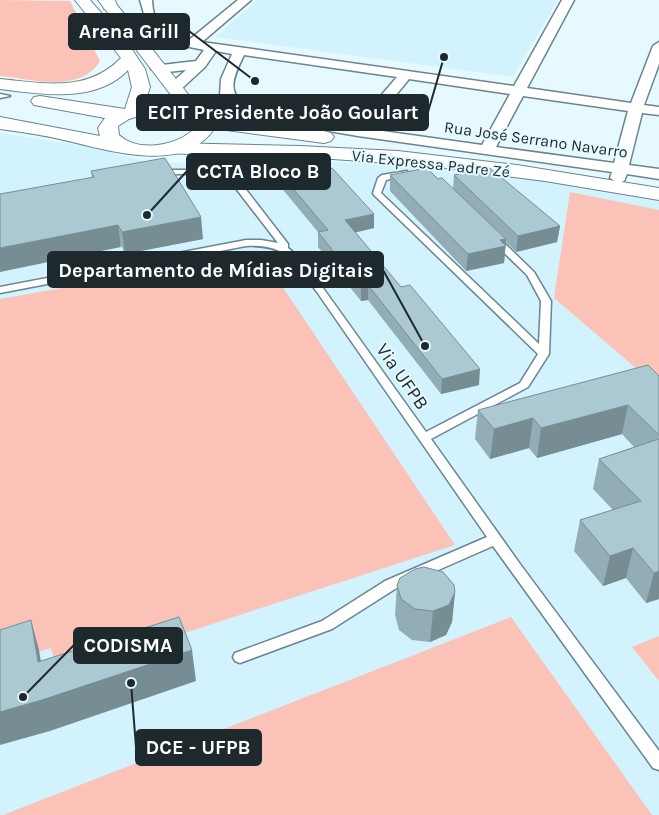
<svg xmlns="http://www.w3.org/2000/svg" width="659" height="815" font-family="Karla,sans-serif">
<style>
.built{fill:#d2f2fd}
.green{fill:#fbc3b7}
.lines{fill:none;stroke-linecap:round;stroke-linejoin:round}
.service-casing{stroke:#69858f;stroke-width:3}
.minor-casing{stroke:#69858f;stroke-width:3}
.secondary-casing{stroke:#69858f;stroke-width:2}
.primary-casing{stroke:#69858f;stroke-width:2}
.trunk-casing{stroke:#69858f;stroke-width:2}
.service{fill:#fff;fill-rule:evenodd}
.minor{fill:#fff;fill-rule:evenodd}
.secondary{fill:#fff;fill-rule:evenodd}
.primary{fill:#fff;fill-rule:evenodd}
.trunk{fill:#fff;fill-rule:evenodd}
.wall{fill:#92adb5}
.shaded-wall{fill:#778d94}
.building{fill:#aac9d3;stroke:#778d94}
.labels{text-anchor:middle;stroke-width:4;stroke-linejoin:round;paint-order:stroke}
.far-street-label{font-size:16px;fill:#1d292d;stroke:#e6f9ff}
.street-label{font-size:19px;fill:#1d292d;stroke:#e6f9ff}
.leader{fill:none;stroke:#1d292d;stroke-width:2}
.callout-dot{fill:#1d292d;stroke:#e6f9ff;stroke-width:2}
.callout{fill:#1d292d;stroke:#1d292d;stroke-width:2}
.callout-label{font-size:20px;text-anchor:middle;font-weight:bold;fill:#fff}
</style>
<rect width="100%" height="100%" fill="#e6f9ff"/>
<path class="built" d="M 257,0 L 558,0 L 513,77 L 215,37 Z
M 0,133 L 85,146 L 156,164 L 244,160 L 400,164 L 532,179 L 659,201 L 659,815 L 0,815 Z"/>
<path class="green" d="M 0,0 L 70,1 L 100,61 C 80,94 31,79 0,76 Z
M 570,192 L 659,210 L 659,388 L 554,298 Z
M 260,253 L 455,545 L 58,674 L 51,648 L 0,664 L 0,299 Z
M 511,617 L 652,815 L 3,815 Z
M 659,636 L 659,681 L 632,647 Z"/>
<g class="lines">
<g class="service-casing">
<path id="service" d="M 0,94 L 10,96 L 0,98 Z
M 154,170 L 203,170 L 237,178 L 288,244 L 288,248 L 301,259 L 323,288 L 426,432 L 520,383 L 538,354 L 374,195 L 373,193 L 378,178 L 382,175 L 407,171 L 407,175 L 386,180 L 381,193 L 539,344 L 541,301 L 527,275 L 492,241 L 492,237 L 498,237 L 534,272 L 551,301 L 549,354 L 528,387 L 431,439 L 520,564 L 659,751 L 659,770 L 653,768 L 493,546 L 395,589 L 332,629 L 240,663 L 235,661 L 233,657 L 235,653 L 322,621 L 385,581 L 487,537 L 317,292 C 294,262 288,244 246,246 L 0,293 L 0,287 L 246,240 L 261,240 L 278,243 L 231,182 L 203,174 L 154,174 Z"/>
</g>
<g class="minor-casing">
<path id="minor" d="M 140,0 L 152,0 C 153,26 165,37 189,40 L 238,0 L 251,0 L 202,42 L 514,86 L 562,0 L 574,0 L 527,88 L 631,103 L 653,46 L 659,42 L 659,64 L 644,105 L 659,107 L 659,115 L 642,113 L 629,165 L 659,169 L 659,179 L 627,174 L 624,181 L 618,183 L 610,178 L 612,172 L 358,136 L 247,117 L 227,105 L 220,95 L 221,79 L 232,54 L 216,51 L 205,67 L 179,91 L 169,91 L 167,88 L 169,85 L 186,70 L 158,73 L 151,69 L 153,66 L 196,61 L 204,50 L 161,41 L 147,24 ZM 244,55 L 397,77 L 354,127 L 256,110 C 225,97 231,81 244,55 ZM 409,79 L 510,94 L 482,145 L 368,129 ZM 523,96 L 628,111 L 614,163 L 496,147 Z"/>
</g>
<g class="secondary-casing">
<path id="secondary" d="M 204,116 L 324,131 L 331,133 L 334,137 L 331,141 L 324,143 L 197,126 L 195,122 L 197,118 Z
M 170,143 L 300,146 L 398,151 L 517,165 L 659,188 L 659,200 L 545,181 L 431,166 L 333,159 L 163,153 L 160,149 L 163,145 Z"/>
</g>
<g class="primary-casing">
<path id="primary" d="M 75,0 L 90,0 L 129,45 L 145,69 L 150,87 L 145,103 L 178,104 L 98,0 L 113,0 L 203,113 L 213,122 L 214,129 C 183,175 108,150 64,140 C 43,135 22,132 0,129 L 0,117 L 100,136 L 98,128 L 105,118 L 34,105 L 31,101 L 34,97 L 40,96 L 125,109 L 132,87 L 128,70 C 96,104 41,94 0,89 L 0,79 C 44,83 87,93 121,58 ZM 149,113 L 177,115 L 195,124 L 195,128 C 178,146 138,153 119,135 L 118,126 L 129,119 Z"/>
</g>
<g class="trunk-casing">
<path id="trunk" d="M 101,0 L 115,0 L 117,6 L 114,9 L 104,9 Z"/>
</g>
<use href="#service" class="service"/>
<use href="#minor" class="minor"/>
<use href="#secondary" class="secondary"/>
<use href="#primary" class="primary"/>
<use href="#trunk" class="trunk"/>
</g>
<path class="wall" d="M 91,171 L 203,239 L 125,254 L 92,178 Z
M 390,175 L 438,179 L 453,189 L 454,175 L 560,226 L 557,242 L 516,252 L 506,242 L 504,263 L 466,271 L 390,191 Z
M 284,178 L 374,228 L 355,232 L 479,385 L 441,394 L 368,300 L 361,301 L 318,247 L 318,232 L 284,191 Z
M 659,376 L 659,599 L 646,603 L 626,578 L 603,586 L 574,551 L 580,520 L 613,510 L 593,489 L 599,459 L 634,447 L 622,434 L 537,458 L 529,448 L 490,459 L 475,439 L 478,410 Z
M 397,585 L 455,592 L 452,622 L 446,635 L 430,642 L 412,640 L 399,630 L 395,615 Z"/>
<path class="shaded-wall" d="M 374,214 L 374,228 L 345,235 L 345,220 Z
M 201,217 L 203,239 L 125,254 L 122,232 Z
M 118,225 L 121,247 L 0,272 L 0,248 Z
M 560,226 L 557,242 L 516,252 L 518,236 Z
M 506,239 L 504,263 L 466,271 L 468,254 L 500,240 Z
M 368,285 L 368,300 L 361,301 L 361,286 Z
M 480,369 L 479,385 L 441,394 L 442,379 Z
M 628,405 L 622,434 L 537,458 L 541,428 Z
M 533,418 L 529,448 L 490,459 L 494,429 Z
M 633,548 L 626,578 L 603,586 L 610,556 Z
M 659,571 L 659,599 L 646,603 L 654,573 Z
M 455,592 L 452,622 L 446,635 L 430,642 L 433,611 Z
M 31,620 L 39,650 L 46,692 L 38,662 Z
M 192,650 L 196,681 L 50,731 L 0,745 L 0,712 Z"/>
<path class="building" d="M 165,158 L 201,217 L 122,232 L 118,225 L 0,248 L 0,194 L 94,177 L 91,171 Z
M 332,168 L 374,214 L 345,220 L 401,287 L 410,285 L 480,369 L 442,379 L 368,285 L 361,286 L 318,232 L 328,230 L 284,178 Z
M 427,168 L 438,179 L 442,178 L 506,239 L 500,240 L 506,246 L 468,254 L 390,175 Z
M 490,168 L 560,226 L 518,236 L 454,175 Z
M 648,365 L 659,376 L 659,435 L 628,405 L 541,428 L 533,418 L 494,429 L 478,410 Z
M 659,439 L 659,571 L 654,573 L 633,548 L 610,556 L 580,520 L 641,501 L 599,459 Z
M 424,567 L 443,572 L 454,585 L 455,592 L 449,605 L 433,611 L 415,609 L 401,599 L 397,585 L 400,578 L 415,569 Z
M 179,617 L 192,650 L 42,700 L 0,712 L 0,630 L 31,620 L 38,662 Z"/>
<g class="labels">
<g class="far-street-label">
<text transform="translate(536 139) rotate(8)" y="6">Rua José Serrano Navarro</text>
<text transform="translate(431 163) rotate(6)" y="6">Via Expressa Padre Zé</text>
</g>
<g class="street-label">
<text transform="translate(403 376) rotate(55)" y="7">Via UFPB</text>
</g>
</g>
<path class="leader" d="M255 81L189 31M444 57L428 112M147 215L187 171M425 346L383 270M23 697L74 645M131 683L136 747"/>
<g class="callout-dot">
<circle cx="255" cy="81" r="5"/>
<circle cx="444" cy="57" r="5"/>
<circle cx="147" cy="215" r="5"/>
<circle cx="425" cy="346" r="5"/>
<circle cx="23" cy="697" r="5"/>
<circle cx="131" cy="683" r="5"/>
</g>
<g class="callout">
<rect x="69" y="14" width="120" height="35" rx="5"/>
<rect x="137" y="95" width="291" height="35" rx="5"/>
<rect x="187" y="154" width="143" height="35" rx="5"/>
<rect x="48" y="252" width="335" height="35" rx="5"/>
<rect x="74" y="628" width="108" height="35" rx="5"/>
<rect x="136" y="730" width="125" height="35" rx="5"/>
</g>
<g class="callout-label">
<text x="129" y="38">Arena Grill</text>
<text x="283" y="119">ECIT Presidente João Goulart</text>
<text x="258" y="178">CCTA Bloco B</text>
<text x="216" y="277">Departamento de Mídias Digitais</text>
<text x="128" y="652">CODISMA</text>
<text x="198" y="754">DCE - UFPB</text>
</g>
</svg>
